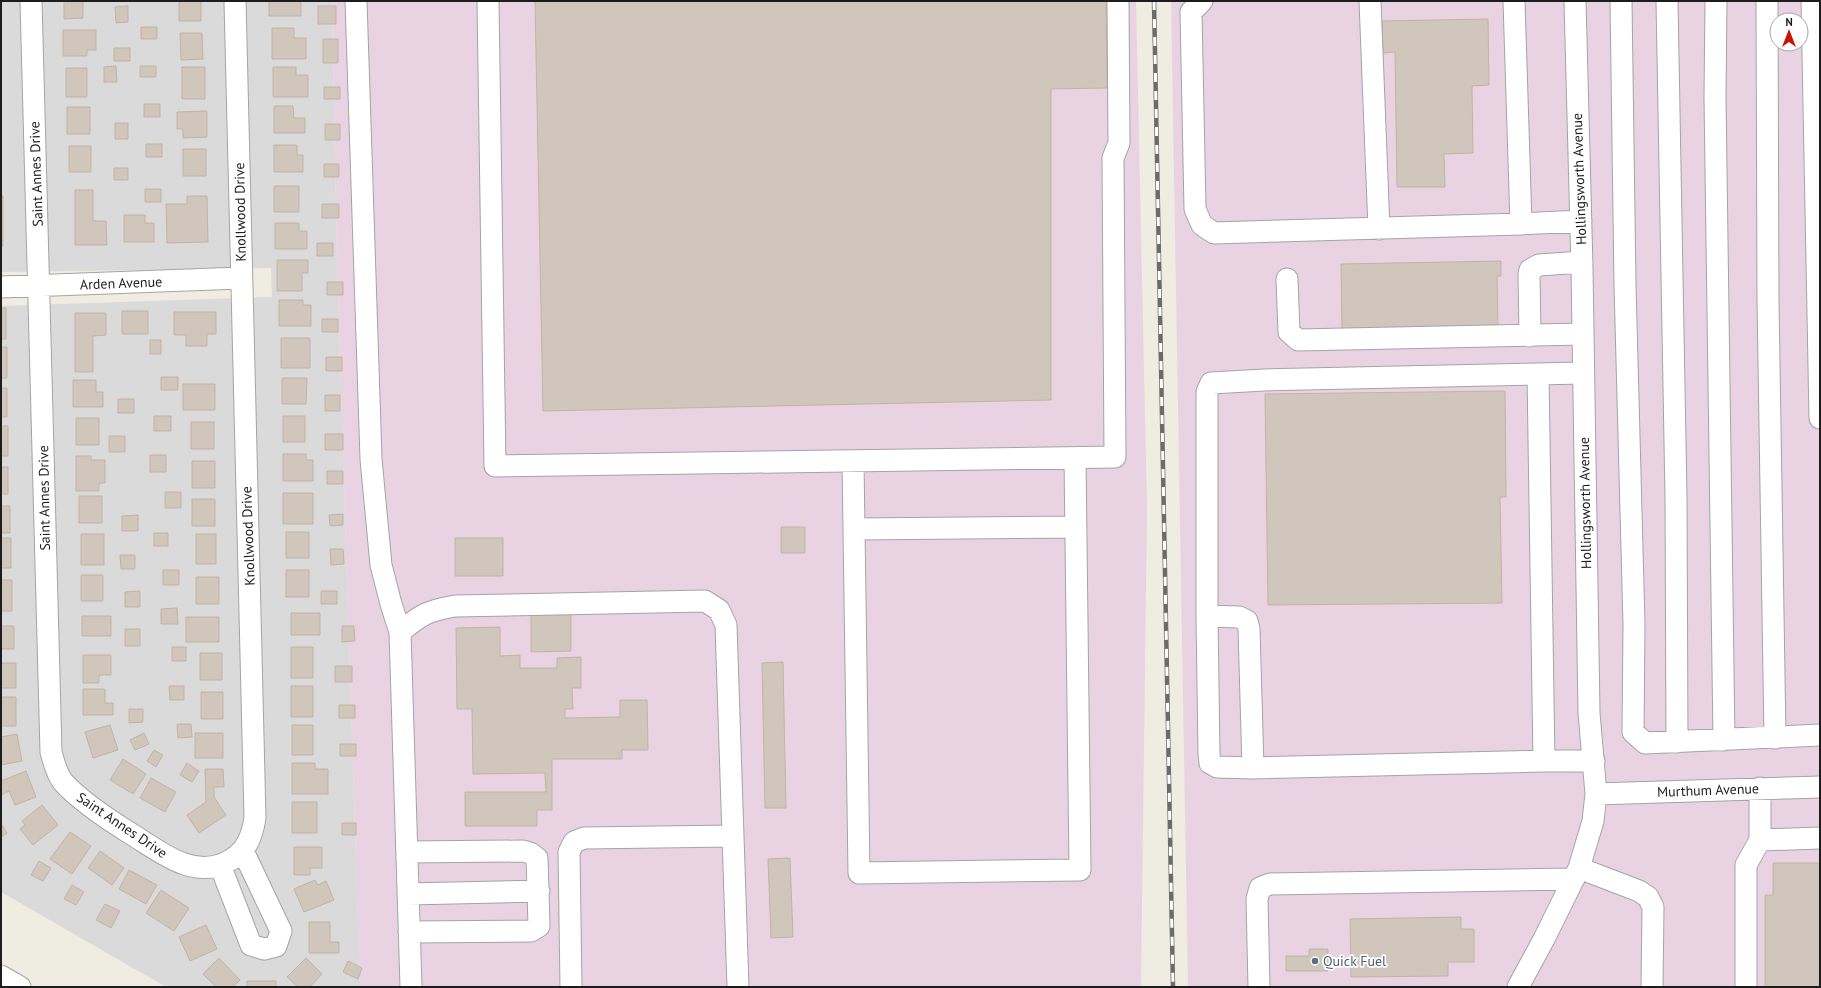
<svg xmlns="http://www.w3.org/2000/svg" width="1821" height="988" font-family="'PT Sans',sans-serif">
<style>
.residential{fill:#dbdada}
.industrial{fill:#e9d3e3;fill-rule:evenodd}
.building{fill:#d0c6bb;stroke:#c2b4a3}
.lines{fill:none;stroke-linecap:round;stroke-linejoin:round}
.minor-casing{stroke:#a4a4a4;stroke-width:23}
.minor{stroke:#fff;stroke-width:21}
.rail-casing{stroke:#6b6b6b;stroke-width:4.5}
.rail{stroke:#fff;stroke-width:3;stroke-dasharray:9;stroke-linecap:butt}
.service-dot{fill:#5c6f8a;stroke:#fff;stroke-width:1.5}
.labels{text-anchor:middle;stroke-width:3.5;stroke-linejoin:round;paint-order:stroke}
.street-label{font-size:14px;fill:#1d1d1d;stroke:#fff}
.service-label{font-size:14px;fill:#4e5e75;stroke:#fff;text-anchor:start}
</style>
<rect width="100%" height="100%" fill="#efece2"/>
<path class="residential" d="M 1,1 L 332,1 L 337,265 L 360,987 L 166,987 L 1,892 L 1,306 L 272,297 L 271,268 L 1,272 Z"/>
<path class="industrial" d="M 332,1 L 1136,1 L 1147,508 L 1141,987 L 360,987 L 337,265 Z
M 1171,1 L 1820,1 L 1820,987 L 1188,987 ZM 1777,20 L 1801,20 L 1801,44 L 1777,44 Z"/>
<path class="building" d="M 64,1 L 83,1 L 83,18 L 64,19 Z
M 179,1 L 201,1 L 201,21 L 179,21 Z
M 269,1 L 301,1 L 301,16 L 269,16 Z
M 535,1 L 1106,1 L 1107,88 L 1051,89 L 1051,400 L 543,411 Z
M 128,6 L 128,22 L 116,23 L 115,7 Z
M 318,6 L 336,6 L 336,24 L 318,24 Z
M 1488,19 L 1489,85 L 1472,86 L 1473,153 L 1444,154 L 1445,187 L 1397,187 L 1395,52 L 1383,53 L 1382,21 Z
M 141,27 L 157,27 L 157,39 L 141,39 Z
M 272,28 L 294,28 L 294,38 L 306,38 L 306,59 L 272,59 Z
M 63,30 L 96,30 L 96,50 L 87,50 L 87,56 L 63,56 Z
M 180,33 L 202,33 L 203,59 L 181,60 Z
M 323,39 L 338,39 L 338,63 L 323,63 Z
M 114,48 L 130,48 L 130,61 L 114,61 Z
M 116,66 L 117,82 L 104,82 L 104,67 Z
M 140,66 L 156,66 L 156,77 L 140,77 Z
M 182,67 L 205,67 L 205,99 L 182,99 Z
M 273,67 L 296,67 L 296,75 L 308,75 L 308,97 L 273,97 Z
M 66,68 L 87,68 L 87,97 L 66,97 Z
M 324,87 L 340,87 L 340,99 L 324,99 Z
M 144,104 L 160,104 L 160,117 L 144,117 Z
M 274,106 L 293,106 L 294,118 L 305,118 L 305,133 L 274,133 Z
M 67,107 L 90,107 L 90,134 L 67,134 Z
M 207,111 L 207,137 L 183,138 L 183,129 L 177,129 L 177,112 Z
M 115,123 L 128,123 L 128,139 L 115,139 Z
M 325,124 L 340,124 L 340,140 L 325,140 Z
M 146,144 L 162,144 L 162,157 L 146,157 Z
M 274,145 L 297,145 L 297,155 L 303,155 L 303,172 L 274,172 Z
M 69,146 L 91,146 L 91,172 L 69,172 Z
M 183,149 L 206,149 L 206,176 L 183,176 Z
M 324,164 L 339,164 L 339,177 L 324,177 Z
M 114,168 L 128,168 L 128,180 L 114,180 Z
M 274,186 L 299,186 L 299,212 L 274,212 Z
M 145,189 L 161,189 L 161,202 L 145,202 Z
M 75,190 L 93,190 L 93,221 L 106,221 L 107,245 L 75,245 Z
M 1,196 L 3,196 L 3,246 L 1,246 Z
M 187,196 L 207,196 L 208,242 L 167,243 L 166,204 L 187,204 Z
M 322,204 L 339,204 L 339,218 L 322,218 Z
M 124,215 L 145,215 L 145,223 L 154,223 L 154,242 L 124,242 Z
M 275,223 L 299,223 L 299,231 L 307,231 L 307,249 L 275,249 Z
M 317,243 L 333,243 L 333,256 L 317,256 Z
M 277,260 L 308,260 L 308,273 L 302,273 L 302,291 L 277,291 Z
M 1501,261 L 1501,276 L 1497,276 L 1498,326 L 1342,329 L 1341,264 Z
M 327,282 L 343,282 L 343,295 L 327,295 Z
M 279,300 L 303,300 L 303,305 L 311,305 L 311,326 L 279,326 Z
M 1,308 L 6,308 L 6,339 L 1,339 Z
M 122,311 L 148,311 L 148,334 L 122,334 Z
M 174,312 L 216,312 L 216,334 L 207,334 L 207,346 L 186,346 L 186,335 L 174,335 Z
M 75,313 L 106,313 L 106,335 L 93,336 L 93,372 L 75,372 Z
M 322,319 L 338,319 L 338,332 L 322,332 Z
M 281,338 L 310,338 L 310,368 L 281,368 Z
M 150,340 L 161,340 L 161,354 L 150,354 Z
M 1,347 L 7,347 L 7,378 L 1,378 Z
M 326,357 L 342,357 L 342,371 L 326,371 Z
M 161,377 L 178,377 L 178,390 L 161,390 Z
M 282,378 L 307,378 L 306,404 L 282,404 Z
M 73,380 L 96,380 L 96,392 L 103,392 L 103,407 L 73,407 Z
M 183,384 L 215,384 L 215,410 L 183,410 Z
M 1,388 L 7,388 L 7,417 L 1,417 Z
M 1505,391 L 1506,497 L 1500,497 L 1502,603 L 1268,605 L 1265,394 Z
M 325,395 L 340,395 L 340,411 L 325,411 Z
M 118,399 L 134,399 L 134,413 L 118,413 Z
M 154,416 L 171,416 L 171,431 L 154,431 Z
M 283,416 L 305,416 L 305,442 L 283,442 Z
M 76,418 L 99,418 L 99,445 L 76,445 Z
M 191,422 L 214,422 L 214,449 L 191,449 Z
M 1,426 L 8,426 L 8,456 L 1,456 Z
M 325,434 L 343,434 L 343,450 L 325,450 Z
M 109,436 L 125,436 L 125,452 L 109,452 Z
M 283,454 L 306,454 L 306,460 L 313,460 L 313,481 L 283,481 Z
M 150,455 L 166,455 L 166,472 L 150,472 Z
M 76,456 L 91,456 L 91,460 L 105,460 L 105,483 L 99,483 L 99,491 L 76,491 Z
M 192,461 L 215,461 L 215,488 L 192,488 Z
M 1,467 L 8,467 L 8,494 L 1,494 Z
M 327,471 L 343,471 L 343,484 L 327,484 Z
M 165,492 L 181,492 L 181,508 L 165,508 Z
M 283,493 L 313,493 L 313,524 L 283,524 Z
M 79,496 L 102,496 L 102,523 L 79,523 Z
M 192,499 L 215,499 L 215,526 L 192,526 Z
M 1,506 L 10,506 L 10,533 L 1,533 Z
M 343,514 L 343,525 L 330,526 L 329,515 Z
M 138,515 L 138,531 L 122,531 L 122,516 Z
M 781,527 L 805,527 L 805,553 L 781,553 Z
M 286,532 L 309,532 L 309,558 L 286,558 Z
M 154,533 L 168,533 L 168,546 L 154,546 Z
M 81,534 L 104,534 L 104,565 L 81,565 Z
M 196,534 L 216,534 L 216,564 L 196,564 Z
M 1,538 L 11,538 L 11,568 L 1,568 Z
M 455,538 L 503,538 L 503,576 L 455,576 Z
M 330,549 L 343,549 L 344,564 L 331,565 Z
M 120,555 L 135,555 L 135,569 L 121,569 Z
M 163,570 L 179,570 L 179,585 L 163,585 Z
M 286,570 L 309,570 L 309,597 L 286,597 Z
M 81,575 L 103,575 L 103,601 L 81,601 Z
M 196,577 L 219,577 L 219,604 L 196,604 Z
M 1,580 L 12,580 L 12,611 L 1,611 Z
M 140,591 L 140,607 L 125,607 L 125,592 Z
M 321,591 L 337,591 L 337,604 L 321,604 Z
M 177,608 L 178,624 L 161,624 L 161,609 Z
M 291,613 L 320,613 L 320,635 L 291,635 Z
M 571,614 L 571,651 L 531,652 L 531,615 Z
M 82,616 L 111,616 L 111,636 L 82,636 Z
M 186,617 L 219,617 L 219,642 L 186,642 Z
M 1,626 L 14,626 L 14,649 L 1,649 Z
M 342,626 L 354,626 L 355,641 L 342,642 Z
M 500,627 L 500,656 L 520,655 L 520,668 L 557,668 L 557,658 L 581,657 L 581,688 L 572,688 L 573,709 L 565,709 L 565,718 L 620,717 L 620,700 L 647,700 L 648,750 L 622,750 L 622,759 L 552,759 L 552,810 L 537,810 L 537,826 L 465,826 L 465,792 L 546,792 L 545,773 L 473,774 L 472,709 L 457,709 L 456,628 Z
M 125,629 L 140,629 L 140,646 L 125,646 Z
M 172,647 L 186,647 L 186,661 L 172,661 Z
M 291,647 L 313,647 L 313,678 L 291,678 Z
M 200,653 L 222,653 L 222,680 L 200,680 Z
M 83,655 L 111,655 L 111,675 L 99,675 L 99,683 L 83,683 Z
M 783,662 L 786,808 L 765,808 L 762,663 Z
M 1,663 L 16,663 L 16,688 L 1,688 Z
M 335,666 L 352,666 L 352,682 L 335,682 Z
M 169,686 L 184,686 L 184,700 L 170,700 Z
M 291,686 L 313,686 L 313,717 L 291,717 Z
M 83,689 L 105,689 L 105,703 L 113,703 L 113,715 L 83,715 Z
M 201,692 L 223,692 L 223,719 L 201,719 Z
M 1,697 L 16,697 L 16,726 L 1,726 Z
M 339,705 L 355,705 L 355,718 L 339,718 Z
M 129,709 L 143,709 L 143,722 L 129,723 Z
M 177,724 L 191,724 L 192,737 L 178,738 Z
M 110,725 L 118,750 L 93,758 L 85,732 Z
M 292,725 L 313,725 L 313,755 L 292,755 Z
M 144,733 L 149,744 L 135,750 L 130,740 Z
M 195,733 L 223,733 L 223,758 L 195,758 Z
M 17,734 L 22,761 L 1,765 L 1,737 Z
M 340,744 L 356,744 L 356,756 L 340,756 Z
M 154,750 L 163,755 L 156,767 L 147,761 Z
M 123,759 L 146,774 L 133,794 L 110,780 Z
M 187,763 L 199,771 L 192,782 L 180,775 Z
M 292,763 L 315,763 L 315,769 L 328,769 L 328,794 L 292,794 Z
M 205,769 L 223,769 L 224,787 L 214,787 L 214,797 L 226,815 L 199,833 L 187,815 L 206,802 Z
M 26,771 L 36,797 L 15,805 L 9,791 L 1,795 L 1,781 Z
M 151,778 L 176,792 L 165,812 L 140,798 Z
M 292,802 L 317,802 L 317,833 L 292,833 Z
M 42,805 L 58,825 L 33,845 L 20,829 L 25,825 L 22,821 Z
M 342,823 L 356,823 L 356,835 L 342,835 Z
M 1,824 L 7,833 L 1,837 Z
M 70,832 L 91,846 L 72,874 L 50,859 Z
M 294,847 L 322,847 L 322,868 L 310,868 L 310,875 L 294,875 Z
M 100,851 L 124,868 L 112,885 L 88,868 Z
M 790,858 L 793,937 L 771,938 L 768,859 Z
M 39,861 L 51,868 L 43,881 L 31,875 Z
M 1773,863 L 1820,863 L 1820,987 L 1765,987 L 1765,895 L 1773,895 Z
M 129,870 L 157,885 L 146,904 L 119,889 Z
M 315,880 L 318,885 L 326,881 L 334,900 L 304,912 L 294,889 Z
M 72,885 L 84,892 L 76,905 L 64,899 Z
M 161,890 L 189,908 L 174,931 L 146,913 Z
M 105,904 L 120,911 L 111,928 L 96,920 Z
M 1461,917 L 1461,929 L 1474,929 L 1474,962 L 1448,962 L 1448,976 L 1351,977 L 1350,919 Z
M 309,922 L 330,922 L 330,942 L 339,942 L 339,953 L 309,953 Z
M 206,925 L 217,949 L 190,961 L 179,937 Z
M 1309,949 L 1328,949 L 1328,971 L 1286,971 L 1286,956 L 1309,956 Z
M 219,958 L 240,980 L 233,987 L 216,987 L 203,974 Z
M 306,958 L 322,974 L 310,987 L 298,987 L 287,977 Z
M 348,961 L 362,968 L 358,979 L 343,972 Z
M 247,981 L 276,981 L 276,987 L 247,987 Z"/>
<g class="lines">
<g class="minor-casing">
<path id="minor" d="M 31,1 L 51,752 C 54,762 56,773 63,782 C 80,801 112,822 133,835 C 162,853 193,879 227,862 C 246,853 252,837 255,818 L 235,1
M 356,1 L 371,459 L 381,565 L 391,604 L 400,632 L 411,987
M 488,1 L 495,466 L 1115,457 L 1113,158 L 1119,143 L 1118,1
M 1202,1 L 1191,12 L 1195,209 L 1202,225 L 1214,233 L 1521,224
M 1370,1 L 1379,229
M 1514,1 L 1521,224 L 1581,221
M 1621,1 L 1625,285 L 1634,624 L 1633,732 L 1645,743 L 1820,735
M 1667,1 L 1676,497 L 1677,742
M 1716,1 L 1715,97 L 1724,740
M 1767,1 L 1768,300 L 1775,738
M 1812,1 L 1820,418
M 1287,279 L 1289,332 L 1298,340 L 1582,334
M 1,287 L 241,278
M 1530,336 L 1529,274 L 1530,270 L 1539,265 L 1582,262
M 853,461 L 859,873 L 1080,870 L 1075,458
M 855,529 L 1076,527
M 1207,616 L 1207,392 L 1211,383 L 1264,380 L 1582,373
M 400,632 C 422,614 427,611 455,606 L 705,601 L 719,610 L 726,625 L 738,987
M 1544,761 L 1594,761
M 1253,768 L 1249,629 L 1247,621 L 1239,617 L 1207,616 L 1209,754 L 1210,763 L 1217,767 L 1253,768 L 1544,761 L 1538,374
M 1596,794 L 1820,787
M 1760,840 L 1820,838
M 407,852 L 523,851 L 530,853 L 537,858 L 539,926 L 531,931 L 409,932
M 220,865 L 251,945 L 264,949 L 276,946 L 281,931 L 243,851
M 1579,868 L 1639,891 L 1648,897 L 1653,907 L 1652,987
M 408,894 L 539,891
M 1,976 L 20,987
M 571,987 L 569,852 L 574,842 L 584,838 L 733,836
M 1259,987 L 1257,899 L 1260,888 L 1270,884 L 1574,879
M 1518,987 L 1544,939 L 1579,868 L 1593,821 L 1596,794 L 1589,713 L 1582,268 L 1575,1
M 1746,987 L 1746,865 L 1760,840 L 1760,788"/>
</g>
<use href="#minor" class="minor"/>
<g class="rail-casing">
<path id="rail" d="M 1154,1 L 1173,987"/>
</g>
<use href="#rail" class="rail"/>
</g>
<circle class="service-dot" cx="1315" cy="961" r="4"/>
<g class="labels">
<g class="street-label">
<text transform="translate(36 174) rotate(-92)" y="5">Saint Annes Drive</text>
<text transform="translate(1579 179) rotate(-92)" y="5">Hollingsworth Avenue</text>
<text transform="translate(240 212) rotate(-91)" y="5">Knollwood Drive</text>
<text transform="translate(121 283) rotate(-2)" y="5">Arden Avenue</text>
<text transform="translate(44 498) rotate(-91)" y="5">Saint Annes Drive</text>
<text transform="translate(1585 503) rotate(-91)" y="5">Hollingsworth Avenue</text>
<text transform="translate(248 536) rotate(-92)" y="5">Knollwood Drive</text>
<text transform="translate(1708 790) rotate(-2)" y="5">Murthum Avenue</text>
<text transform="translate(122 825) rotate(34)" y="5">Saint Annes Drive</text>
</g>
<g class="service-label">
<text x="1323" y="966">Quick Fuel</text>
</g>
</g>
<rect width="1821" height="988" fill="none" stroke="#1d1d1d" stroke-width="4"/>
<g transform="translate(1789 32)"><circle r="19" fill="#ffffff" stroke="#a5a5a5"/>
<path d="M0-3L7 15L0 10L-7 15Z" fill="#cb1100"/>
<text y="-6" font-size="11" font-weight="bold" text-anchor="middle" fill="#1d1d1d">N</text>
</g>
</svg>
